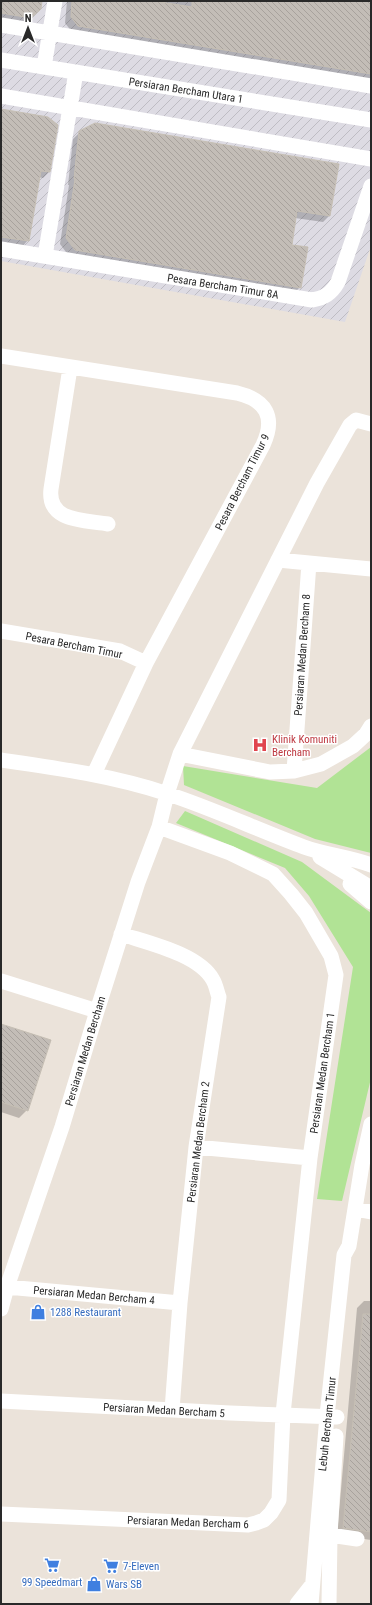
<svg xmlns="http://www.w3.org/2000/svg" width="372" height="1605" font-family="'Roboto Condensed',sans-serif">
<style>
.industrial{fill:url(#industrial-furrows)}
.grass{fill:#b1e395}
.shadow{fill:#0003}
.building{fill:url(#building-back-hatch);stroke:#c6bfb4}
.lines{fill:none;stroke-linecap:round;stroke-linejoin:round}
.minor{stroke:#fff;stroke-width:15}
.labels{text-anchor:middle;stroke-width:3;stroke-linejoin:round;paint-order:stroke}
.street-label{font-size:11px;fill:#292929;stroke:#fff}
.health-label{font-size:11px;fill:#be3a42;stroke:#fff;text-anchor:start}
.shop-label{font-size:11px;fill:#366cbe;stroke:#fff;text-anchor:start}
</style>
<defs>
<pattern id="industrial-furrows" width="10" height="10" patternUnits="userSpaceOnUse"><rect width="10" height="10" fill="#dddbe3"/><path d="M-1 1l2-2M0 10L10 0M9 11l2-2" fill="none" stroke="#bebcc3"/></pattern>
<pattern id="building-back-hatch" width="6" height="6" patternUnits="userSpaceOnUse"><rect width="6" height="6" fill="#c3bdb7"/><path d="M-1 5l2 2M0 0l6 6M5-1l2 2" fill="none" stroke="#a8a29d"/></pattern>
</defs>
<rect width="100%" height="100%" fill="#ebe3da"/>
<path class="industrial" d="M 1,1 L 371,1 L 371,246 L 345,322 L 1,261 Z"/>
<path class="grass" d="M 371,747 L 371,853 L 315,839 L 184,785 L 183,766 L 317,788 Z
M 185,811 L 302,862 L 371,913 L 371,1078 L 342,1201 L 317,1199 L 353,967 L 309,896 L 285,868 L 176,823 Z"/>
<path class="shadow" d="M 1,1 L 41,1 L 33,15 L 24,23 L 1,20 Z
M 67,1 L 371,1 L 371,81 L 72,32 L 65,23 Z
M 1,110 L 49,172 L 43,178 L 38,177 L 28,240 L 22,247 L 1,244 Z
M 80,132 L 329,216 L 323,222 L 295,218 L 291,246 L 300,287 L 294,293 L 69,256 L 60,244 L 69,185 L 68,185 L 73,139 Z
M 1,1025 L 27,1110 L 19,1118 L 1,1112 Z
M 364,1301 L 371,1301 L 371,1540 L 337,1535 L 357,1308 Z"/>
<path class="building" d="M 1,1 L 42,1 L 41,9 L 31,18 L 1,13 Z
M 72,1 L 154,1 L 192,7 L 192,1 L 371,1 L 371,74 L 78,26 L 71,17 Z
M 1,109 L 48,117 L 58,125 L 50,172 L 41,171 L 29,241 L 1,237 Z
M 95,123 L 339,164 L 330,216 L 297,211 L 292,245 L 308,247 L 301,288 L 75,250 L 66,238 L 75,179 L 74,179 L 79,131 Z
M 1,1024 L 51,1040 L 28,1111 L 1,1102 Z
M 363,1314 L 371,1314 L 371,1532 L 343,1528 Z"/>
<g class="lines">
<path class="minor" d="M 1,25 L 371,86
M 1,60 L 371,120
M 44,67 L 55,1
M 1,96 L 371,159
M 1,249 L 312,300 C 324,298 331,294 338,282 L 371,186
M 45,256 L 76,72
M 1,356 L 237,393 C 266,400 276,417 263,445 L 146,663 L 94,774
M 70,368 L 51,489 C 47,522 84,520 108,524
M 278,560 L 371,569
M 1,631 L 120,651 L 146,663
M 180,754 L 270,772 L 294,771 L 321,764 L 353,746 L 366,734 L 371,726
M 1,760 C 57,768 114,776 168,794 C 214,809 258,830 304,847 C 326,855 350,857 371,865
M 294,771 L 309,563
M 320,857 L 371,888
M 350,884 L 371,902
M 121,934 C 148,943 199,954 213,980 C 216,985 217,992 219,997 L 196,1147 L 180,1303 L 172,1410
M 1,981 L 97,1011
M 196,1147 L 310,1158
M 355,1209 L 371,1212
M 7,1287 L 180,1303
M 1,1309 L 7,1287 L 62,1127 L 97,1011 L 138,882 L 159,827 L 167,794 L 180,754 L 317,483 L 350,425 L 356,420 L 371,424
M 1,1401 L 230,1413 L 337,1417
M 1,1514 L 248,1525 L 256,1523 L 264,1520 L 271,1513 L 279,1500 L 283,1414 L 310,1158 L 336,975 L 331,956 L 306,913 L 291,894 L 273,874 L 230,853 L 159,827
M 330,1535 L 357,1539
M 297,1604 L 312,1585
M 311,1604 L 327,1416 L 344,1255 L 349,1246 L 362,1165 L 371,1124
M 329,1604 L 330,1535 L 336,1436"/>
</g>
<defs>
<g id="hospital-bare" transform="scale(1.2)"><path d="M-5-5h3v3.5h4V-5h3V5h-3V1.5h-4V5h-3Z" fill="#e0444e" stroke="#fff" stroke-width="2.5" paint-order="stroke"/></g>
<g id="shop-bare" transform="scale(1.2)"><path d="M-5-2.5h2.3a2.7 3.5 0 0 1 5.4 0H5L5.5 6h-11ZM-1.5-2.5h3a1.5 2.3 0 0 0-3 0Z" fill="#3f7fe0" stroke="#fff" stroke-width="2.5" paint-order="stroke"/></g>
<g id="supermarket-bare" transform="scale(1.2)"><path d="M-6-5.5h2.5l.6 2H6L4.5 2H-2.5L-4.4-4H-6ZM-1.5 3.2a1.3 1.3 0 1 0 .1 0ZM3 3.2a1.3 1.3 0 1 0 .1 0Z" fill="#3f7fe0" stroke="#fff" stroke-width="2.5" paint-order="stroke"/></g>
</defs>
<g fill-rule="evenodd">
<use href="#hospital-bare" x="260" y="745"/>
<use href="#shop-bare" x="38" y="1312"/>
<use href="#supermarket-bare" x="52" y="1565"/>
<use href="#supermarket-bare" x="111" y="1566"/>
<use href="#shop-bare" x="94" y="1584"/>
</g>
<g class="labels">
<g class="street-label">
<text transform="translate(186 90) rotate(9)" y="4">Persiaran Bercham Utara 1</text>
<text transform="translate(223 286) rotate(9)" y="4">Pesara Bercham Timur 8A</text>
<text transform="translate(242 482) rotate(-63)" y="4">Pesara Bercham Timur 9</text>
<text transform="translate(74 645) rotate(11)" y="4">Pesara Bercham Timur</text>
<text transform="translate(302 655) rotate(-86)" y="4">Persiaran Medan Bercham 8</text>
<text transform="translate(85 1051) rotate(-73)" y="4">Persiaran Medan Bercham</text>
<text transform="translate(322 1073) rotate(-82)" y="4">Persiaran Medan Bercham 1</text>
<text transform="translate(198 1142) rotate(-83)" y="4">Persiaran Medan Bercham 2</text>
<text transform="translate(94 1295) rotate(5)" y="4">Persiaran Medan Bercham 4</text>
<text transform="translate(164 1410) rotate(3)" y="4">Persiaran Medan Bercham 5</text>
<text transform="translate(327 1424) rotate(-84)" y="4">Lebuh Bercham Timur</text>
<text transform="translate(188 1522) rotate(2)" y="4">Persiaran Medan Bercham 6</text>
</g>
<g class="health-label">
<text x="272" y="743">Klinik Komuniti<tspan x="272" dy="13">Bercham</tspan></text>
</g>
<g class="shop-label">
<text x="50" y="1316">1288 Restaurant</text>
<text x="123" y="1570">7-Eleven</text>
<text x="52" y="1586" text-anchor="middle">99 Speedmart</text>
<text x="106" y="1588">Wars SB</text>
</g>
</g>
<rect width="372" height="1605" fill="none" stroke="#292929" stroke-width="4"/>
<g transform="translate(28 28)" stroke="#ffffff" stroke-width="3" paint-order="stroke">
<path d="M0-3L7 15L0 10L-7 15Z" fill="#292929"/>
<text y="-6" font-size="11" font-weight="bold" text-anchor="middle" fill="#292929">N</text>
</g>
</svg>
